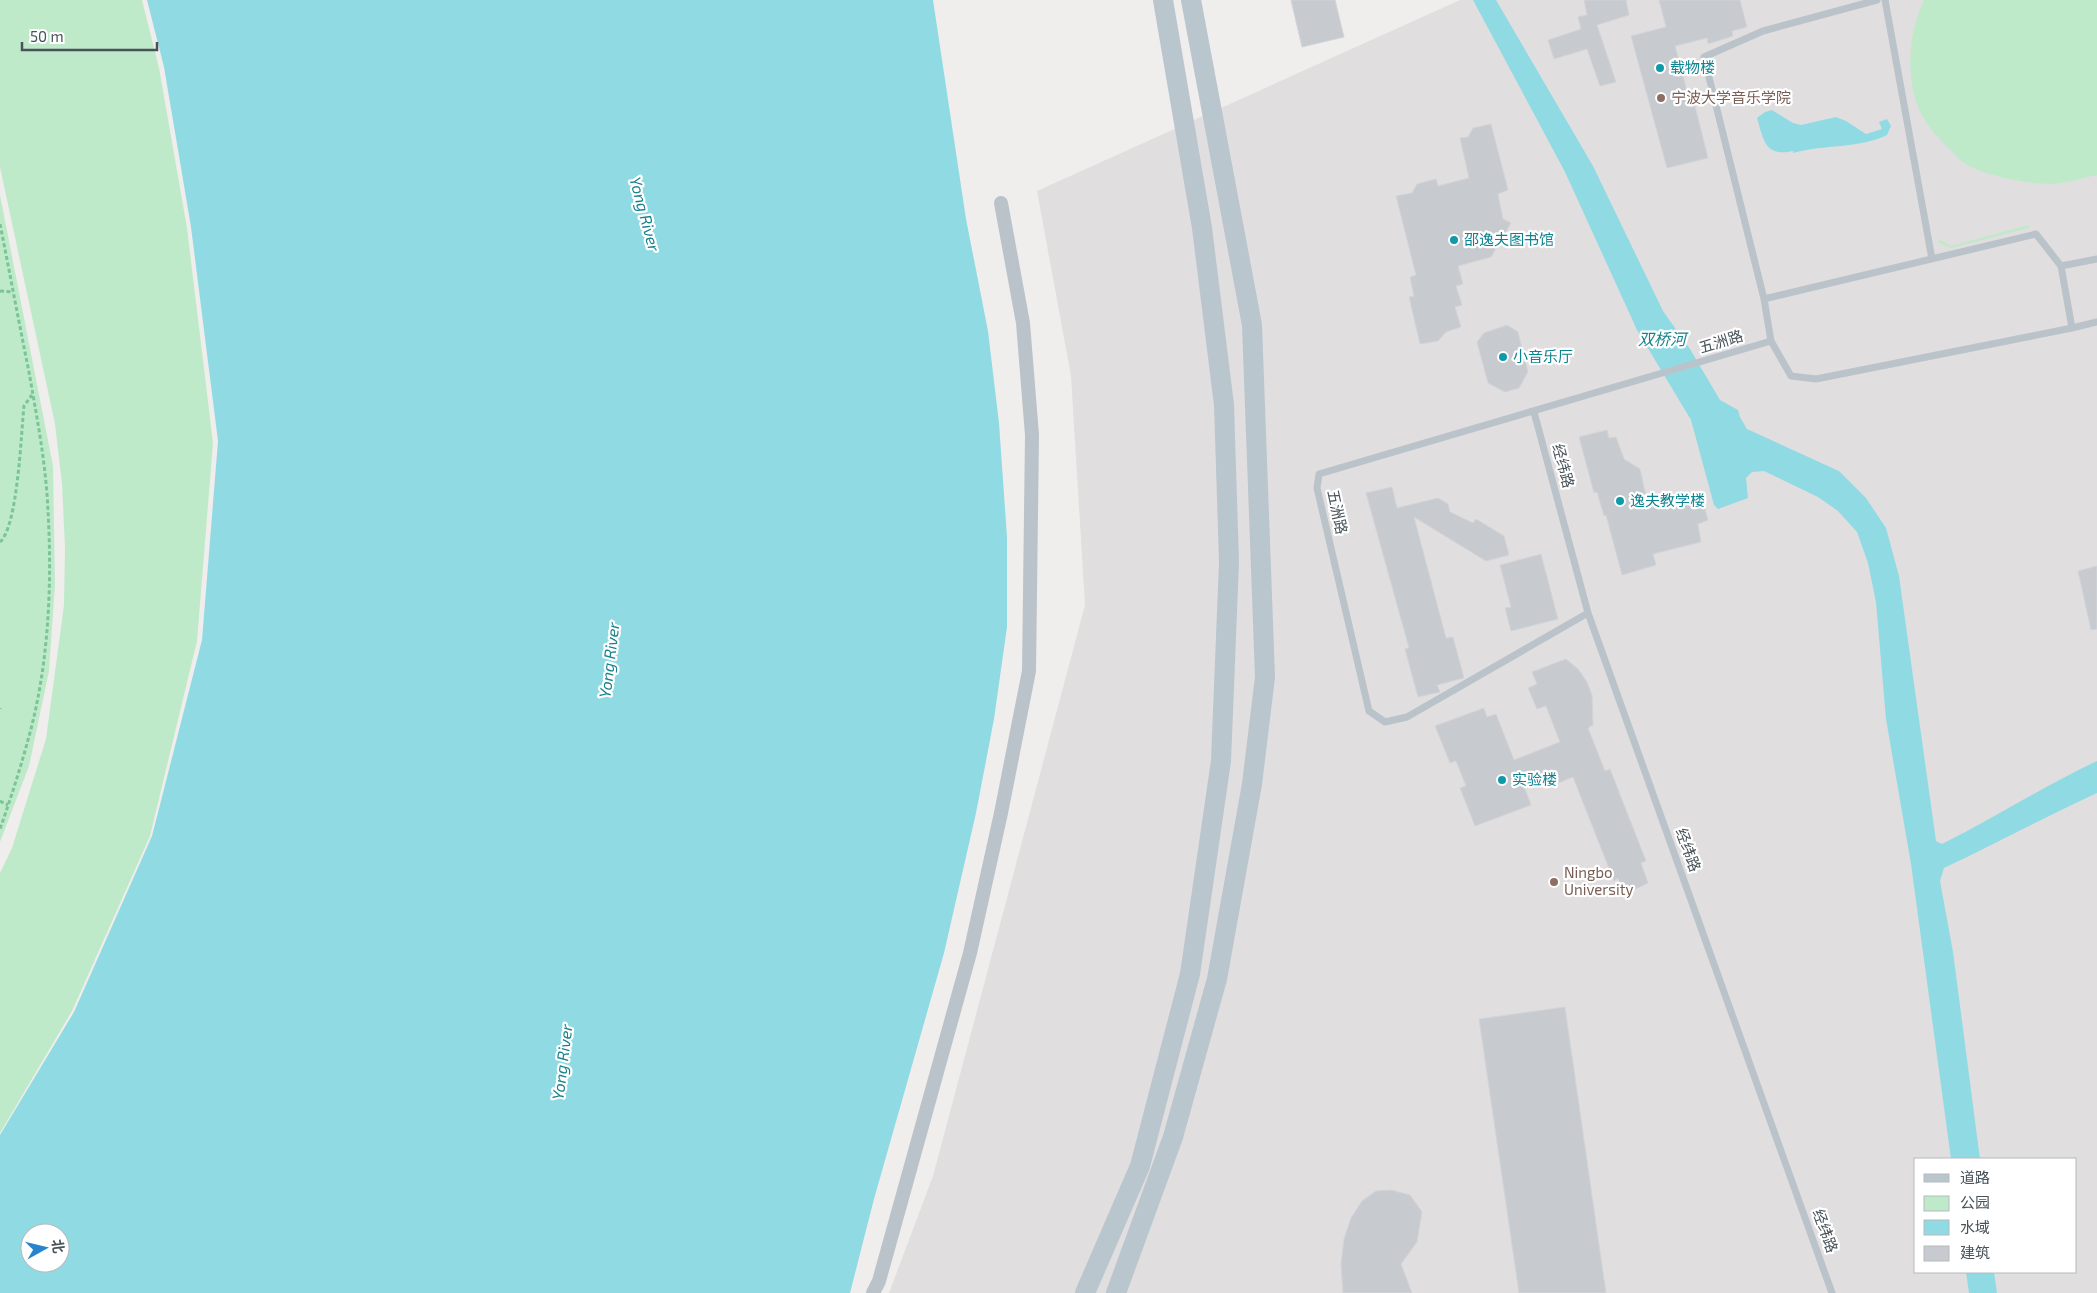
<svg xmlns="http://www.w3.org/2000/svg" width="2097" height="1293" font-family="'Exo 2','Noto Sans SC',sans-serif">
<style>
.education{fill:#e1dedf;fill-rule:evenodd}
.green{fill:#bfeaca}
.water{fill:#90dbe3;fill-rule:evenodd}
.building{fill:#c7cbcf;stroke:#d2d4d8}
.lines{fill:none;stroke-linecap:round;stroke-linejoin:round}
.path{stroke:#7ac497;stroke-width:3;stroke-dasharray:4 2.5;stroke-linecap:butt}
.lane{stroke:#bac3c9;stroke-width:7}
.street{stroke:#bac3c9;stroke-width:14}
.secondary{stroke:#bac6cd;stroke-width:20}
.culture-dot{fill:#0f9aa8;stroke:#fff;stroke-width:2}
.education-dot{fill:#8d6e63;stroke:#fff;stroke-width:2}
.labels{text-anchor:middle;stroke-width:4.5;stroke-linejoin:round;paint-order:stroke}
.culture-label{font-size:15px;fill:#0d838f;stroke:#fff;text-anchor:start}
.education-label{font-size:15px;fill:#785e54;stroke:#fff;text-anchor:start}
.street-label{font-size:15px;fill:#475259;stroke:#fff}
.water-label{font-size:16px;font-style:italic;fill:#18828b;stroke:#fff}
</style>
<rect width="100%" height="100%" fill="#f0eded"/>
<path class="education" d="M 1460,0 L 2097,0 L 2097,1293 L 889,1293 L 933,1176 L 1085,605 L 1071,376 L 1037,191 ZM 1916,1159 L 2076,1159 L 2076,1272 L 1916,1272 Z"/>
<path class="green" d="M 0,0 L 142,0 L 159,68 L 187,228 L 213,443 L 197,641 L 150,836 L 72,1011 L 0,1133 L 0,873 L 12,848 L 46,739 L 64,605 L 65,548 L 62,484 L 55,424 L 0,167 Z
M 1924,0 L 2097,0 L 2097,175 C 2082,178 2064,184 2048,184 C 2027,184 1982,175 1964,163 C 1959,160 1955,154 1950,150 C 1937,137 1923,122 1917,104 C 1906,73 1909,30 1924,0 Z
M 0,195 L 53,466 L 55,584 L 49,671 L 29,766 L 0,842 Z
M 2029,225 L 2029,228 L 1951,248 L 1937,242 L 1941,240 L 1951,246 Z"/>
<path class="water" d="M 147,0 L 933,0 L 966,219 L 988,331 L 999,423 L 1007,537 L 1007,627 L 994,719 L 976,813 L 944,953 L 874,1199 L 850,1293 L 0,1293 L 0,1135 L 74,1012 L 152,836 L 202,640 L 218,441 L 191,227 L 164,67 ZM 30,1233 L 60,1233 L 60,1263 L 30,1263 Z
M 1473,0 L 1496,0 L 1593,166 L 1663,311 L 1690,349 L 1720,400 L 1738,410 L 1740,417 L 1747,429 L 1839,471 L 1866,498 L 1886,528 L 1899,576 L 1936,841 L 1942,844 C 1994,818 2044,786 2097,761 L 2097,793 C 2045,817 1995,844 1944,868 L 1940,881 L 1953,952 L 1980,1159 L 1951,1159 L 1911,864 L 1886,719 L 1876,602 L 1868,563 L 1857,532 L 1838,511 L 1818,497 L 1764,471 L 1752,472 L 1746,478 L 1748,498 L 1718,509 L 1714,505 L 1691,420 L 1637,330 L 1565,172 Z
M 1772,110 L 1793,123 L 1801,125 L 1836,117 L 1846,121 L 1866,134 L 1882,129 L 1879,122 L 1887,119 L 1891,126 L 1887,135 C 1858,149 1825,144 1793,153 L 1793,151 C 1765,157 1764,141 1757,118 L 1765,112 Z
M 1966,1272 L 1994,1272 L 1997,1293 L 1969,1293 Z"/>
<path class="building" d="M 1291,0 L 1335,0 L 1344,37 L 1302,47 Z
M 1584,0 L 1626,0 L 1629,15 L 1597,25 L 1616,82 L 1600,86 L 1587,49 L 1554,59 L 1548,40 L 1581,29 L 1578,17 L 1587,15 Z
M 1659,0 L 1740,0 L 1747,27 L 1732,31 L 1733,36 L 1708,44 L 1707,38 L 1675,46 L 1687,91 L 1691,90 L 1708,158 L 1667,168 L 1631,36 L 1666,27 Z
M 1491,124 L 1508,190 L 1498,194 L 1503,219 L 1511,223 L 1491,257 L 1458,266 L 1463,284 L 1456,286 L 1462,305 L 1455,307 L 1461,327 L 1446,332 L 1438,341 L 1420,344 L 1409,297 L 1414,296 L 1410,277 L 1416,275 L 1396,196 L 1412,193 L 1417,184 L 1436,179 L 1438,186 L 1469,178 L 1460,138 L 1468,137 L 1473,128 Z
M 1507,325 L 1518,332 L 1528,372 L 1519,388 L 1505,392 L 1488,383 L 1477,342 L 1484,333 Z
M 1607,430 L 1609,438 L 1616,437 L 1624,459 L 1640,469 L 1648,505 L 1689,494 L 1689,495 L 1701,494 L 1708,520 L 1698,524 L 1701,542 L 1653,554 L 1656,565 L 1622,575 L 1606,515 L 1604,516 L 1597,492 L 1594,493 L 1579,437 Z
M 1392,487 L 1397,508 L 1438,498 L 1448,504 L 1450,512 L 1473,523 L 1476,519 L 1504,536 L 1509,555 L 1486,561 L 1414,517 L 1446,638 L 1453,637 L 1464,678 L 1437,685 L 1440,692 L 1418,697 L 1405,649 L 1409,648 L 1366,493 Z
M 1541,554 L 1558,619 L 1511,631 L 1505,608 L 1511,607 L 1500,565 Z
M 2097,566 L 2097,629 L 2091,630 L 2078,571 Z
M 1566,659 L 1578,669 L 1587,682 L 1592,695 L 1593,725 L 1588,728 L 1605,771 L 1610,769 L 1646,861 L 1641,863 L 1648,883 L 1625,894 L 1618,878 L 1614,881 L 1573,777 L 1558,783 L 1555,775 L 1524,786 L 1531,805 L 1475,826 L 1460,788 L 1466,786 L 1456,761 L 1450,763 L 1435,726 L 1484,708 L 1487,717 L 1496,714 L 1514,760 L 1560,742 L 1546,706 L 1537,709 L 1528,688 L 1537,684 L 1532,672 Z
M 1565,1007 L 1606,1293 L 1519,1293 L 1479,1019 Z
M 1391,1190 L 1410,1195 L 1422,1212 L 1417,1242 L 1401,1264 L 1412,1293 L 1343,1293 L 1341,1264 L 1344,1239 L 1351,1218 L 1362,1201 L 1376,1191 Z"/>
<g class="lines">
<path class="path" d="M 0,224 C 10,274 19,323 29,372 C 37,418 46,464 48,511 C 52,581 49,656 32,725 C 23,760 12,795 0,829
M 0,291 L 13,292
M 0,542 C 18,526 21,433 24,406 L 32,395
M 0,708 L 0,709
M 0,801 L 8,805"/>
<path class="lane" d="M 1885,0 L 1932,259
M 2036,234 L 2061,266 L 2072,328 L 1816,379 L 1791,376 L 1771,341 L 1764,299 Z
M 2061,266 L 2097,259
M 1764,299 L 1704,57 L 1763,31 L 1877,0
M 2072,328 L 2097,322
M 1534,412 L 1588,613 L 1832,1293
M 1588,613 L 1407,717 L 1385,722 L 1369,711 L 1317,488 L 1319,474 L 1771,341"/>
<path class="street" d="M 873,1293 L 879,1281 L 970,953 L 1001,813 L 1029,671 L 1032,435 L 1023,323 L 1001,203"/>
<path class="secondary" d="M 1085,1293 L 1140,1166 L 1190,974 L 1221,761 L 1229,562 L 1224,405 L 1202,228 L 1163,0
M 1116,1293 L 1173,1137 L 1217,979 L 1252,784 L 1265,677 L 1252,325 L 1191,0"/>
</g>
<g class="culture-dot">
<circle cx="1660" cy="68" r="5"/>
<circle cx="1454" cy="240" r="5"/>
<circle cx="1503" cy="357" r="5"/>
<circle cx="1620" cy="501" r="5"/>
<circle cx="1502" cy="780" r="5"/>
</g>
<g class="education-dot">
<circle cx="1661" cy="98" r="5"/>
<circle cx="1554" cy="882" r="5"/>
</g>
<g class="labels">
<g class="culture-label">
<text x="1670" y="73">载物楼</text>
<text x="1464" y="245">邵逸夫图书馆</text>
<text x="1513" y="362">小音乐厅</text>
<text x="1630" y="506">逸夫教学楼</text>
<text x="1512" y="785">实验楼</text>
</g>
<g class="education-label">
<text x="1671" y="103">宁波大学音乐学院</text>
<text x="1564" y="878">Ningbo<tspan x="1564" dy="17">University</tspan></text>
</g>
<g class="street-label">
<text transform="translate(1721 342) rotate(-17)" y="5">五洲路</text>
<text transform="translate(1563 466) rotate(75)" y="5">经纬路</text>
<text transform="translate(1337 512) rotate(78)" y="5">五洲路</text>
<text transform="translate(1688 850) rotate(70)" y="5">经纬路</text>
<text transform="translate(1825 1231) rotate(70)" y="5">经纬路</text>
</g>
<g class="water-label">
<text transform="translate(645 214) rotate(75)" y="6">Yong River</text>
<text x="1662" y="345">双桥河</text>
<text transform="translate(609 660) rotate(-83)" y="6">Yong River</text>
<text transform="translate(562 1062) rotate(-83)" y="6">Yong River</text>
</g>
</g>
<rect x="1914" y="1158" width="162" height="115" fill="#ffffff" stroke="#b5babd"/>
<rect x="1924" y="1174" width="25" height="8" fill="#bac6cd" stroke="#b5babd"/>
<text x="1960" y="1183" font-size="15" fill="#475259">道路</text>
<rect x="1924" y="1196" width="25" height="15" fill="#bfeaca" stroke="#b5babd"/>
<text x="1960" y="1208" font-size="15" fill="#475259">公园</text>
<rect x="1924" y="1220" width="25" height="15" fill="#90dbe3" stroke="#b5babd"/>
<text x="1960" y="1233" font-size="15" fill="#475259">水域</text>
<rect x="1924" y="1246" width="25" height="15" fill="#c7cbcf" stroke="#b5babd"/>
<text x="1960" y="1258" font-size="15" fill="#475259">建筑</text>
<g transform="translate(45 1248) rotate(82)"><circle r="24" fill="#ffffff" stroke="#b5babd"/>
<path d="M0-4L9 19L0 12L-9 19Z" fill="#2a84cd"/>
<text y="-8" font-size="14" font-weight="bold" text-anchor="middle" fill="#475259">北</text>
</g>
<path d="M22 42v8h135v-8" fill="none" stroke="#475259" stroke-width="2.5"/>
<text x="30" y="42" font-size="15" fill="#475259" stroke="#ffffff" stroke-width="4" paint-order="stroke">50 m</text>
</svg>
